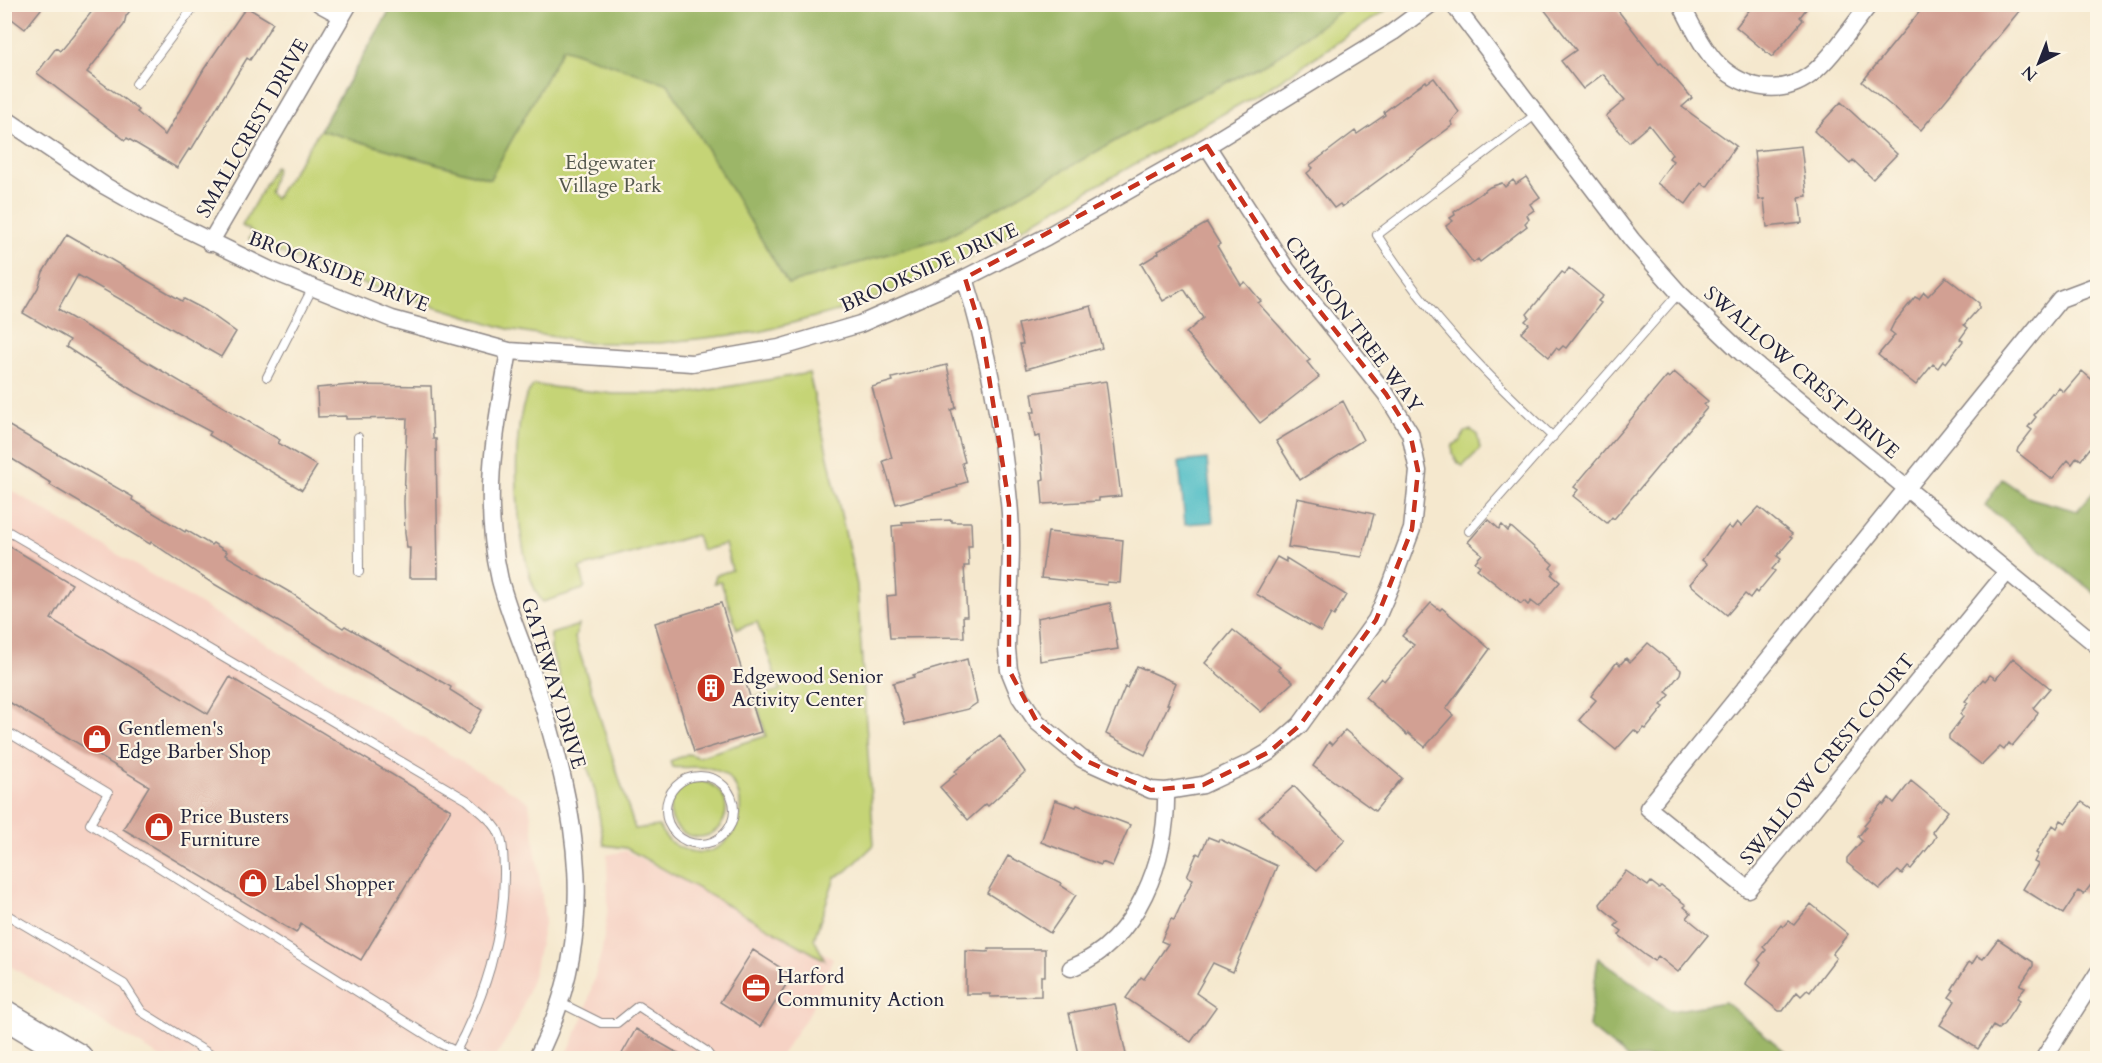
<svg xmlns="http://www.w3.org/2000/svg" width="2102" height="1063" font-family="Cardo,serif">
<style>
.built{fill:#f6d2c4}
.green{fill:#c5d476;stroke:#747b58;stroke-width:1.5}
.forest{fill:#9cb667;stroke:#5f6c51;stroke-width:1.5}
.water{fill:#4fbdc6;stroke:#387080;stroke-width:1.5}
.building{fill:#d2a093}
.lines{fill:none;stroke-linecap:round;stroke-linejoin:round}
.service-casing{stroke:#8c8584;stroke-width:10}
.minor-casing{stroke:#8c8584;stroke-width:19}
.trunk-casing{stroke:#8c8584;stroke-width:31}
.service{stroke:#fff;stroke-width:8}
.minor{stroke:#fff;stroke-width:16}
.trunk{stroke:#fff;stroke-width:28}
.marked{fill:none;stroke:#c8321e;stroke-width:4.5;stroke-dasharray:12 8;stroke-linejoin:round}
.labels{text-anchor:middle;stroke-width:4.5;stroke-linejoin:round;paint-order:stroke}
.street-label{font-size:20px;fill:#22223b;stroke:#fcf5e5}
.park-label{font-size:20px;fill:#53574d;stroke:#fcf5e5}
.poi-label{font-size:20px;fill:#22223b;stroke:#fcf5e5;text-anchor:start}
</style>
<rect width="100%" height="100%" fill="#fcf5e5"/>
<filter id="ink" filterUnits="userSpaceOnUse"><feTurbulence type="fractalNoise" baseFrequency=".0167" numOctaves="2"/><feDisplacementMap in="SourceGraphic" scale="12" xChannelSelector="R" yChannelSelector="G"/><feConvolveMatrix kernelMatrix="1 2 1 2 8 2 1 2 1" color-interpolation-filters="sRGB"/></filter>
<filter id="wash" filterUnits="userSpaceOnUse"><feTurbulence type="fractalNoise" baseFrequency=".008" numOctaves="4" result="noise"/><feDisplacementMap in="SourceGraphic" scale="24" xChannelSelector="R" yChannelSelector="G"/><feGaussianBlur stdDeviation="1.35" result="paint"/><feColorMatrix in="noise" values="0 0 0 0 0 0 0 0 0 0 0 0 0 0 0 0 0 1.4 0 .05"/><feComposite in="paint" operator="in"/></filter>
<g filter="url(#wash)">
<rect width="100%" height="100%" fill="#f5e8ce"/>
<path class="built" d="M 4,486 L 529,802 L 545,919 L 534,973 L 517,1022 L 495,1058 L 162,1058 L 5,963 Z
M 626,851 L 833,958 L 809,1014 L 779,1058 L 565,1058 L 584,1016 L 602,950 L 608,907 L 607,855 Z"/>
<path class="green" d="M 393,5 L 1394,5 L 1270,87 L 968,259 L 859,305 L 759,332 L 660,343 L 589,343 L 508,329 L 323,271 L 249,239 L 253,232 L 242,226 L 275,167 L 277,168 L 269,193 L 275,199 L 320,130 Z
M 809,373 L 857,585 L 874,845 L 847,871 L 835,877 L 814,939 L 825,960 L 626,848 L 604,845 L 595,791 L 551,650 L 551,634 L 579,625 L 575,638 L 635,829 L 659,826 C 664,838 674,846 686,850 C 737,867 764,786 713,769 C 701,765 685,769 672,767 L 670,761 L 689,754 L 698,757 L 766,736 L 755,697 L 780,690 L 757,622 L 737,629 L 721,582 L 714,583 L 716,575 L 732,570 L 725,544 L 704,550 L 701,549 L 696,535 L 580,568 L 585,586 L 583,589 L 543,602 C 515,573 505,411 534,385 L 614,394 L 685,394 Z
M 1471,430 L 1477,434 L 1480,449 L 1463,466 C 1455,462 1451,454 1453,445 L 1460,441 L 1465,432 Z
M670 809a28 28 0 1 1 56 0a28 28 0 1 1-56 0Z"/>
<path class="forest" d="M 393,5 L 393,4 L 1349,5 L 1274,59 L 1163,114 L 946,237 L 788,284 L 668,84 L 563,48 L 490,179 L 320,130 Z
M 2002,479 L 2030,498 L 2077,511 L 2097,488 L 2097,595 L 1985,505 Z
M 1598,958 L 1671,1011 L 1725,1002 L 1793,1058 L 1628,1058 L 1589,1027 Z"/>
<path class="water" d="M 1207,459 L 1213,522 L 1185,524 L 1179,462 Z"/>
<g id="blocks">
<path class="building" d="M 4,4 L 45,4 L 25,29 L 4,13 Z
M 98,4 L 135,4 L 126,16 L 124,25 L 87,72 L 139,110 L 137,112 L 165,135 L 204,69 L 242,13 L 248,8 L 273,23 L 250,60 L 247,58 L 191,150 L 189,149 L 177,168 L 127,138 L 125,140 L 37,73 L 56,48 L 60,51 Z
M 1540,4 L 1613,4 L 1659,64 L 1661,63 L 1692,98 L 1682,107 L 1736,146 L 1707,187 L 1701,183 L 1686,204 L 1657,183 L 1673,161 L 1669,158 L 1672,154 L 1649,125 L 1629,142 L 1606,116 L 1625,100 L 1603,74 L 1583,89 L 1561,61 L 1576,50 Z
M 1754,4 L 1810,4 L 1800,17 L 1803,20 L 1772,57 L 1736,27 Z
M 1926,4 L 2025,4 L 1921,130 L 1862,82 Z
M 1434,78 L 1459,112 L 1451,122 L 1453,125 L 1342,207 L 1340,204 L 1334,208 L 1307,173 L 1313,168 L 1310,165 L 1355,131 L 1357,134 L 1385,115 L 1384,112 L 1426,81 L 1427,83 Z
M 1841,102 L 1897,154 L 1873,179 L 1853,160 L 1850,164 L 1814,131 Z
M 1801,146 L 1807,196 L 1799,197 L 1802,223 L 1767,227 L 1764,199 L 1759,200 L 1754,151 Z
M 1526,177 L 1540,197 L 1530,204 L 1534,210 L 1527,215 L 1529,219 L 1525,223 L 1527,226 L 1480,262 L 1478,259 L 1473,263 L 1446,226 L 1453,221 L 1450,218 L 1455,215 L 1454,212 L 1490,187 L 1502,183 L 1505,187 L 1513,180 L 1516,184 Z
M 1207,223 L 1220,244 L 1217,246 L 1241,285 L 1245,282 L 1261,301 L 1258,303 L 1310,360 L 1307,362 L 1319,377 L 1260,423 L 1186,333 L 1203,318 L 1184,289 L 1163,301 L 1141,264 L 1159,253 L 1158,251 Z
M 67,234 L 182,301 L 184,299 L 205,310 L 236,332 L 221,357 L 78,275 L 58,310 L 280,440 L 278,443 L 317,466 L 302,490 L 209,435 L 211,432 L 136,392 L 66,347 L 70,340 L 23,313 L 38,288 L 43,272 Z
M 1569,268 L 1603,296 L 1598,301 L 1601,303 L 1566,348 L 1563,346 L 1559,350 L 1556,348 L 1549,357 L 1521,333 L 1529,324 L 1525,321 L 1529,317 L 1527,314 L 1562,272 L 1565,274 Z
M 1946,277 L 1979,303 L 1979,308 L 1964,325 L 1968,328 L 1960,339 L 1963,341 L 1946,363 L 1943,361 L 1938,368 L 1933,364 L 1916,385 L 1878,355 L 1895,335 L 1890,331 L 1894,323 L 1915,297 L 1919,299 L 1924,292 L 1928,296 Z
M 1091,306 L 1102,348 L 1026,369 L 1020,344 L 1023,344 L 1018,324 Z
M 947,365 L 956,408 L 951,410 L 965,462 L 962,463 L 967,482 L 957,485 L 958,487 L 896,504 L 883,461 L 892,458 L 872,387 L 893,381 L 892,378 Z
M 2082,371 L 2097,384 L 2097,439 L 2081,460 L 2077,457 L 2072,464 L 2068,460 L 2053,478 L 2050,478 L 2017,452 L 2018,448 L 2032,430 L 2028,427 L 2036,417 L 2034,415 L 2052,393 L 2054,394 L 2059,388 L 2064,392 Z
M 1674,372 L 1708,401 L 1704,405 L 1707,408 L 1614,519 L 1612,517 L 1607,523 L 1573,496 L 1578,490 L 1574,487 L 1667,376 L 1669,378 Z
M 1106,381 L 1121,496 L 1099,498 L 1099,501 L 1043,504 L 1041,480 L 1044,479 L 1040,436 L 1035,437 L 1031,412 L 1035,412 L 1032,393 Z
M 351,385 L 431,386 L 433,439 L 436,439 L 438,578 L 409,578 L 410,548 L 407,548 L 405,533 L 404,502 L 407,418 L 346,419 L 346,416 L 318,417 L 317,388 Z
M 1343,401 L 1363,440 L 1300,480 L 1276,441 Z
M 4,423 L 133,497 L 132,500 L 185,532 L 186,530 L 211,545 L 213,543 L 227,552 L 225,555 L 291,593 L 343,628 L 345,626 L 451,687 L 450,690 L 482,710 L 468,735 L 436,714 L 209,581 L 151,542 L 150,544 L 50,485 L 51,483 L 4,454 Z
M 1297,498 L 1374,514 L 1362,557 L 1288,547 Z
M 1759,507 L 1792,534 L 1790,537 L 1792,538 L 1777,556 L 1781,559 L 1772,569 L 1775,571 L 1757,593 L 1755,591 L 1750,598 L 1745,594 L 1727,615 L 1690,584 L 1707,564 L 1702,560 L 1707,553 L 1728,526 L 1732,529 L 1737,522 L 1741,526 Z
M 1488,519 L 1499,529 L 1502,525 L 1508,531 L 1511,527 L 1553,564 L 1550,568 L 1554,571 L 1552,575 L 1560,582 L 1539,607 L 1531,601 L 1528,605 L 1524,601 L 1521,604 L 1477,569 L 1480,566 L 1475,562 L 1482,554 L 1468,542 Z
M 952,520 L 952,522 L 971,522 L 972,546 L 968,546 L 969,566 L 964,566 L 967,616 L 963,616 L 964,637 L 890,638 L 887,596 L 896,595 L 892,526 L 903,525 L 902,522 Z
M 1048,532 L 1123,540 L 1120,583 L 1107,582 L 1107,585 L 1041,578 Z
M 4,543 L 72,584 L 51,619 L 208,714 L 230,677 L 451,810 L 361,960 L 301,924 L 296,933 L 123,829 L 149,786 L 4,699 Z
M 1277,557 L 1286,562 L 1286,558 L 1346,595 L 1334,616 L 1331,614 L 1321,632 L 1256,594 Z
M 721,603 L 761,732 L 694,752 L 655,623 Z
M 1110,603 L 1118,649 L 1040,661 L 1037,618 Z
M 1431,603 L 1440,610 L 1442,608 L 1490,649 L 1446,709 L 1453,715 L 1425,747 L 1408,733 L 1407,735 L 1365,697 L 1381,678 L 1384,681 L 1414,645 L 1402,636 Z
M 1233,630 L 1280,667 L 1278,669 L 1293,682 L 1261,712 L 1205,663 Z
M 1648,643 L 1681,670 L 1680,674 L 1666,692 L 1670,695 L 1661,705 L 1664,707 L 1646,729 L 1644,728 L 1639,734 L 1634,730 L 1616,750 L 1579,720 L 1596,700 L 1591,696 L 1596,689 L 1617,662 L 1620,665 L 1626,658 L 1630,662 Z
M 2013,658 L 2050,688 L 2033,708 L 2038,712 L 2034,720 L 2012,746 L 2009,743 L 2004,750 L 2000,747 L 1982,765 L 1949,739 L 1949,735 L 1963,717 L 1960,714 L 1968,703 L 1965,701 L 1983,679 L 1985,681 L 1990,675 L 1996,679 Z
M 967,659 L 977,703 L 968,709 L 905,724 L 893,683 L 914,677 L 913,675 Z
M 1137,666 L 1176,683 L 1167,704 L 1169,704 L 1145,755 L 1106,734 L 1125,687 L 1127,688 Z
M 1345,730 L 1402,778 L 1375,811 L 1313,766 L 1329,742 L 1332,745 Z
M 1000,736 L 1025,772 L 988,806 L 986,804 L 968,820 L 940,787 L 957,773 L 955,771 Z
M 1911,781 L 1948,811 L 1932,832 L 1936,836 L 1932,843 L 1911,869 L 1908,867 L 1902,874 L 1898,871 L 1880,889 L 1847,863 L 1847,858 L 1862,841 L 1858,837 L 1866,827 L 1864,825 L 1882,803 L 1884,805 L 1889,798 L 1894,803 Z
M 1294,786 L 1345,840 L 1316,871 L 1271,832 L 1272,830 L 1259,817 Z
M 1055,800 L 1076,807 L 1077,805 L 1130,825 L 1112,866 L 1102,862 L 1101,865 L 1041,842 Z
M 2082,802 L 2097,812 L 2097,877 L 2084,894 L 2078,891 L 2063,914 L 2023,889 L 2038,864 L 2034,862 L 2038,854 L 2036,853 L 2053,825 L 2057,828 L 2061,820 L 2066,823 Z
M 1208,837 L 1218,841 L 1219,839 L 1277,866 L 1233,972 L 1213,963 L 1196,993 L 1216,1007 L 1191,1042 L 1126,998 L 1141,977 L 1144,979 L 1168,944 L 1161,941 L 1171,919 L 1174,920 L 1193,879 L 1187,876 L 1197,853 L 1200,855 Z
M 1008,856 L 1061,883 L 1060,885 L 1076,895 L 1050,933 L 987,893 Z
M 1626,871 L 1648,886 L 1651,882 L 1659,888 L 1661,886 L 1686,905 L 1684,907 L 1691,913 L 1687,918 L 1708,935 L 1678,972 L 1658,956 L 1654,961 L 1646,956 L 1619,935 L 1622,931 L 1615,926 L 1619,922 L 1601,907 L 1600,904 Z
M 1811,904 L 1848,934 L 1832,954 L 1836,958 L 1810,992 L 1807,990 L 1801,996 L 1797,992 L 1783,1011 L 1779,1011 L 1746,985 L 1747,981 L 1761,963 L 1758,960 L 1766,950 L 1763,947 L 1781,925 L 1783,927 L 1788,921 L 1794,925 Z
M 1998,939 L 2033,962 L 2033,966 L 2020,985 L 2025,987 L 2017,998 L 2020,1000 L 2004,1024 L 1998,1029 L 1993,1026 L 1978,1049 L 1940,1025 L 1955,1001 L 1949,997 L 1954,990 L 1952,989 L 1969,962 L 1972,964 L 1977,956 L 1983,959 Z
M 989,949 L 1045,949 L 1045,976 L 1041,976 L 1041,996 L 990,997 L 990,994 L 966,994 L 966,951 L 988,952 Z
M 753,950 L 792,975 L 760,1027 L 720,1002 Z
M 1115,1004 L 1127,1059 L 1079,1059 L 1069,1013 Z
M 636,1029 L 688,1059 L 619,1059 Z"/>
</g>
</g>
<g filter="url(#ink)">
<use href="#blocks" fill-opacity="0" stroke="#8c8584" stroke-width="1.5"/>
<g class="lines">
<g class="service-casing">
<path id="service" d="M 136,84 L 196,4
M 1535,115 L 1377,235 C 1426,313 1485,374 1553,437
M 267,377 L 313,287
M 358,437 L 359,572
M 4,529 L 467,800 C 476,808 490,818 497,829 C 504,841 503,855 504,869 C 505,935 484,1001 452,1058
M 1469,531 L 1679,293
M 4,730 L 108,793 L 90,824 L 441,1044 L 470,1058
M666 810a34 34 0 1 1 68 0a34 34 0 1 1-68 0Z
M 4,913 L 124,984 L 142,1012 L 216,1058
M 561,1003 L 601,1023 L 617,1023 L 638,1006 L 706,1051 L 711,1058"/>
</g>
<g class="minor-casing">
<path id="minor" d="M 320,4 L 342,16
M 1453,4 L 1632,240 L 1679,293 L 1742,353 L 2098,646
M 1681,4 C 1690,22 1701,45 1714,60 C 1739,88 1779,98 1810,75 C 1833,57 1851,27 1870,4
M 4,118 L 105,186 L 151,212 L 272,271 L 392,319 L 509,351 L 692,363 L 779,348 L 860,324 L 965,278 L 1046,237 L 1207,146 L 1393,32 L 1431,4
M 210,243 L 349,4
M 965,278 C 988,351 1002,427 1009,502 C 1014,550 1008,601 1007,649 L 1009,670 L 1020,697 L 1037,722 L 1082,759 L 1151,790 L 1166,791 L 1203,785 L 1252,762 L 1269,752 L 1300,725 L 1376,620 L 1391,585 L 1412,529 L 1418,471 L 1410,433 L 1386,394 L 1287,270 L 1207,146
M 509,351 C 495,432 481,497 500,580 C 509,615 525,649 536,684 C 578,813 601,932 537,1058
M 2007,572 L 1748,889 L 1648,808 L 2060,299 L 2092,287 L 2098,287
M 1071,968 C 1138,941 1168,859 1166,791
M 2044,1058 L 2098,973"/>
</g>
<g class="trunk-casing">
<path id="trunk" d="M 4,1014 L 78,1058"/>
</g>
<use href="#service" class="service"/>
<use href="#minor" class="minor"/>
<use href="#trunk" class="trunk"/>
</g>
</g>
<path class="marked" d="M 1207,146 L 1287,270 L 1386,394 L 1410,433 L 1418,471 L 1412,529 L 1376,620 L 1300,725 L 1269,752 L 1203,785 L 1151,790 L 1082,759 L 1037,722 L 1009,670 L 1009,504 L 982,333 L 965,278 Z"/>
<defs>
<g id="building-disc" transform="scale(1.5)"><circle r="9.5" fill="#c8321e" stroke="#fcf5e5"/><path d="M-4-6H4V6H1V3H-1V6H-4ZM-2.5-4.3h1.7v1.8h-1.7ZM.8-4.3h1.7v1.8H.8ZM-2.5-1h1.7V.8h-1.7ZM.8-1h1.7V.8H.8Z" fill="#fff"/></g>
<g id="shop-disc" transform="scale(1.5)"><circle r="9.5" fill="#c8321e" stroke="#fcf5e5"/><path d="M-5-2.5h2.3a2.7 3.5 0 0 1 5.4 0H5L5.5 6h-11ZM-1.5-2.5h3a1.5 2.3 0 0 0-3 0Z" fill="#fff"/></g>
<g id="office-disc" transform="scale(1.5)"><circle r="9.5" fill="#c8321e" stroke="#fcf5e5"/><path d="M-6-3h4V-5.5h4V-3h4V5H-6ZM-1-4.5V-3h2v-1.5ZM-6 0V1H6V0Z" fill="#fff"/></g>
</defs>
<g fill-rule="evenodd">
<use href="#building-disc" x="711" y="688"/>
<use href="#shop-disc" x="97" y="739"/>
<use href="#shop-disc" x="159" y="827"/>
<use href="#shop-disc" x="253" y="883"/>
<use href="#office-disc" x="756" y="988"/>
</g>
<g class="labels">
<g class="street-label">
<text transform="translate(252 128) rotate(-60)" y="7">SMALLCREST DRIVE</text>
<text transform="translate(929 267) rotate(-24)" y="7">BROOKSIDE DRIVE</text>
<text transform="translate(339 271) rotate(21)" y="7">BROOKSIDE DRIVE</text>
<text transform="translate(1354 324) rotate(53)" y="7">CRIMSON TREE WAY</text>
<text transform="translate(1802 372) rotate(41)" y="7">SWALLOW CREST DRIVE</text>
<text transform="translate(554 683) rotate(73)" y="7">GATEWAY DRIVE</text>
<text transform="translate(1827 759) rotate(-51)" y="7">SWALLOW CREST COURT</text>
</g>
<g class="park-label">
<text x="610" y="169">Edgewater<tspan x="610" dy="23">Village Park</tspan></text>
</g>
<g class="poi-label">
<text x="732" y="683">Edgewood Senior<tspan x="732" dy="23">Activity Center</tspan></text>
<text x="118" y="735">Gentlemen's<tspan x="118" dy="23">Edge Barber Shop</tspan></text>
<text x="180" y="823">Price Busters<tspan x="180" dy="23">Furniture</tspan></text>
<text x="274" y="890">Label Shopper</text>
<text x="777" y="983">Harford<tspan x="777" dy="23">Community Action</tspan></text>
</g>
</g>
<rect width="2102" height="1063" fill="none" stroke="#fcf5e5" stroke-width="24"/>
<g transform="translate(2039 63) rotate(222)" stroke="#fcf5e5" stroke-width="4.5" paint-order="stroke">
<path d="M0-4.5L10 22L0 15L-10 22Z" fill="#22223b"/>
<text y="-9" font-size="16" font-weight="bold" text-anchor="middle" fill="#22223b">N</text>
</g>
</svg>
